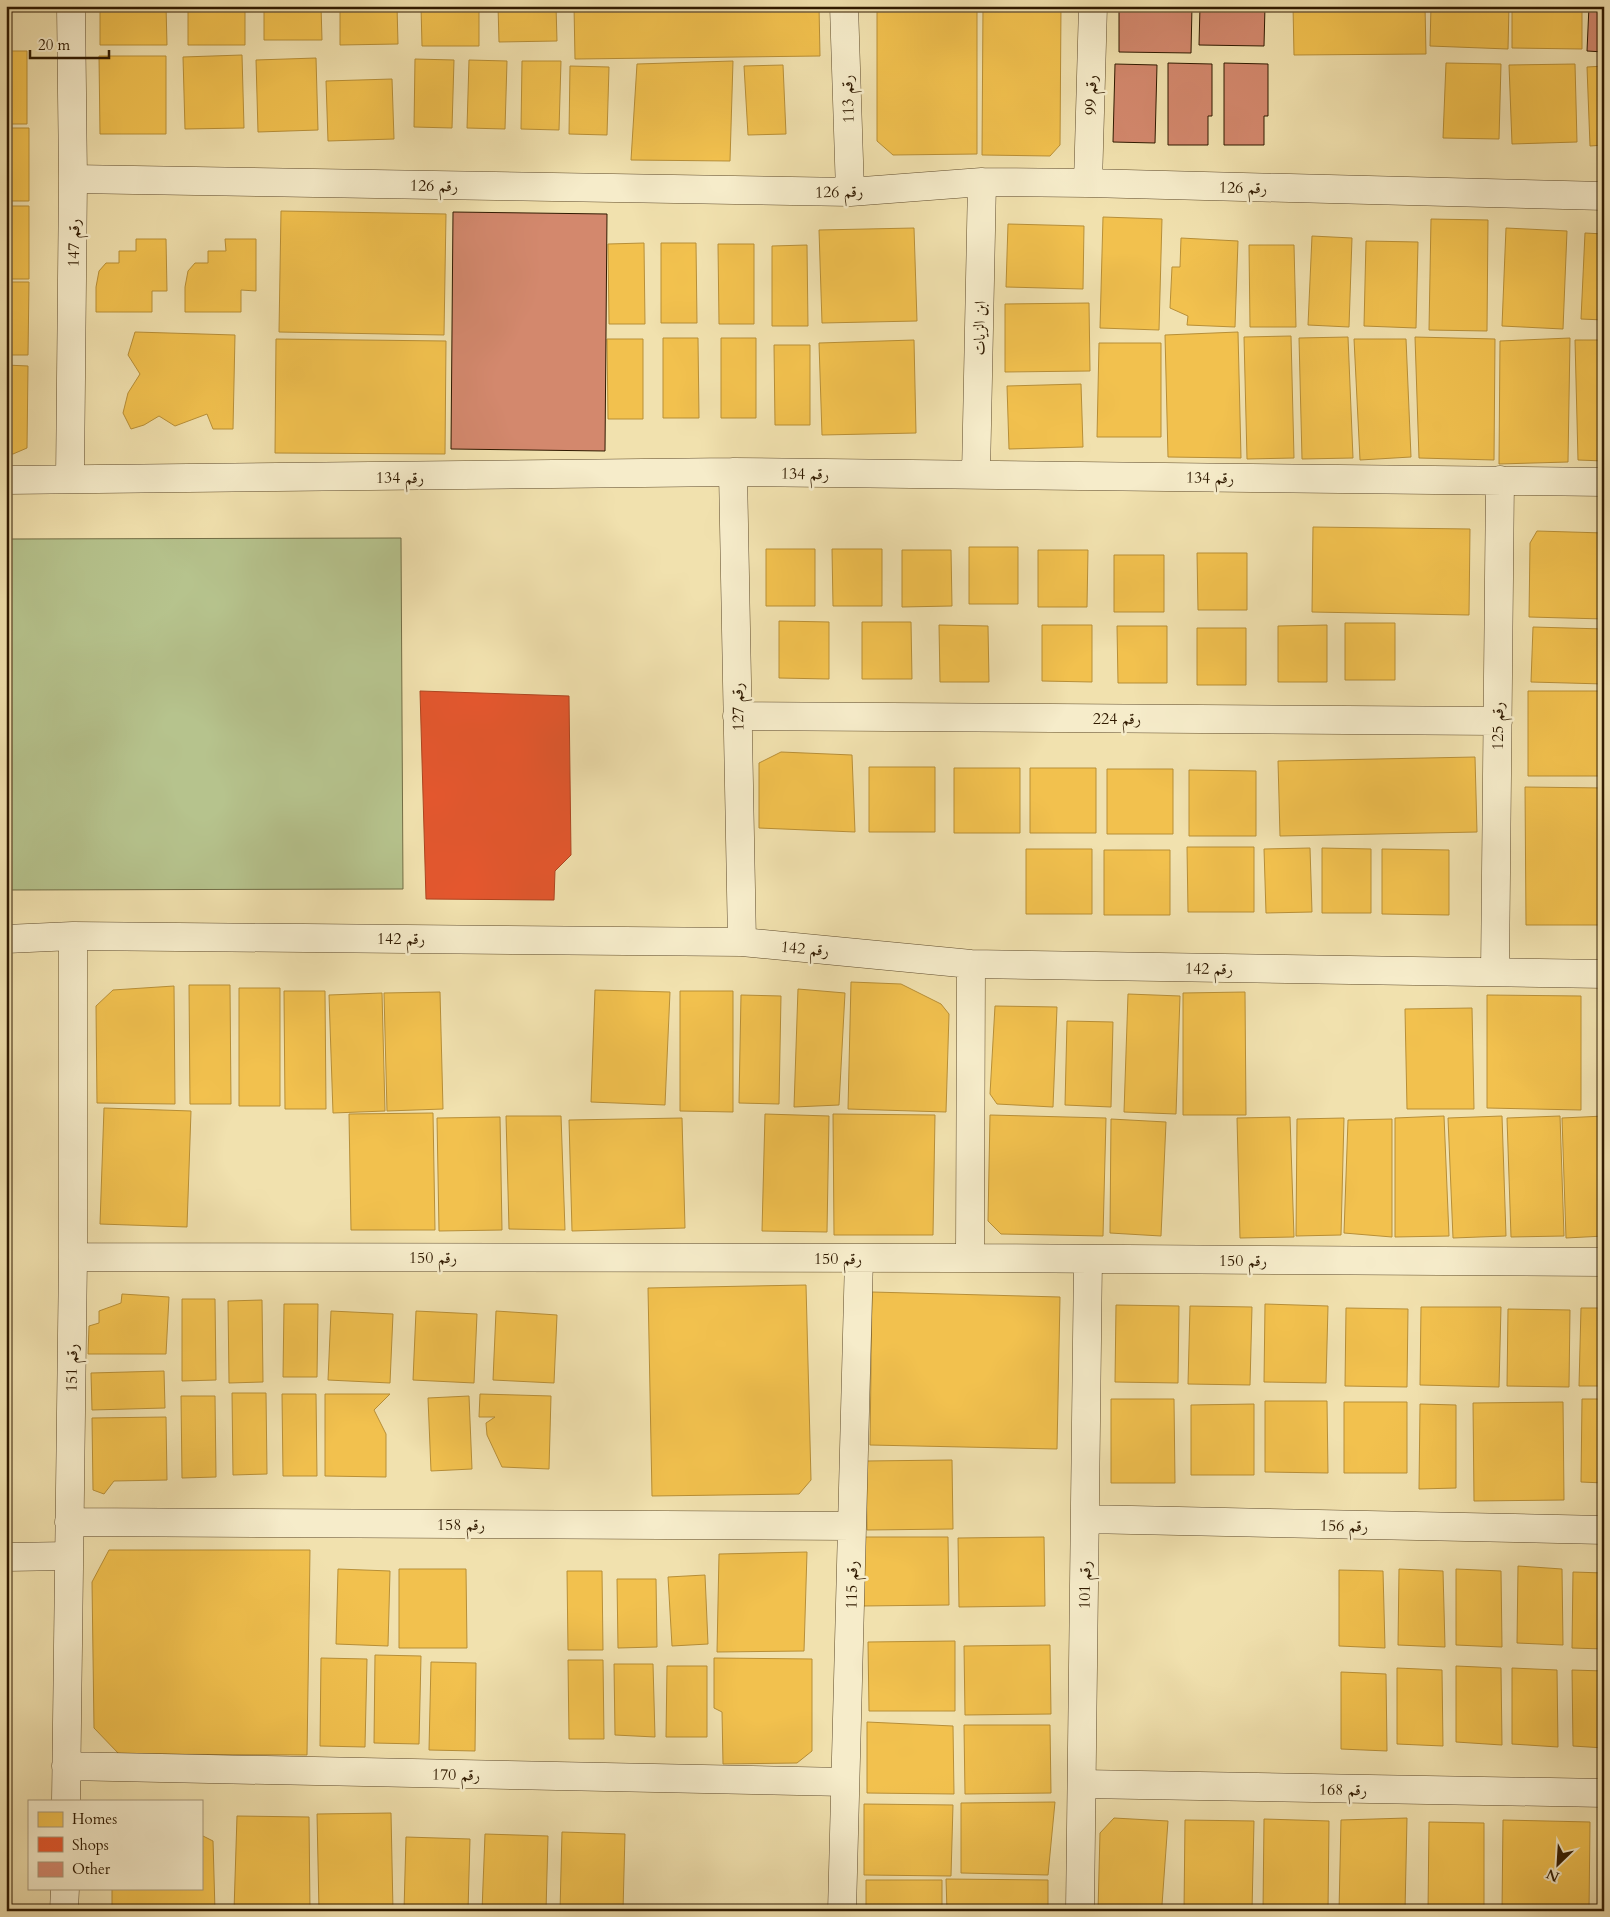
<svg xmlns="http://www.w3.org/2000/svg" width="1610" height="1917" font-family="Cardo,Amiri,serif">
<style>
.green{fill:#b6c38d;stroke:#736e46}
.homes{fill:#f2c14e;stroke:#b88f37}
.shops{fill:#e4572e;stroke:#ae4520}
.building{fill:#d3886d;stroke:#301a00}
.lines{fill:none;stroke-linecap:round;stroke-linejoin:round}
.street-casing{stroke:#604c2c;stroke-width:29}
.street{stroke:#f6ecca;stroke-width:28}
.labels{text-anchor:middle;stroke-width:5;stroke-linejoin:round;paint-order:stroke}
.street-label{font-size:16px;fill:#301a00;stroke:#f6ecca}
</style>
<rect width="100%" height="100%" fill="#f1e1ae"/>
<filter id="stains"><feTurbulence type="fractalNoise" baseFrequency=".004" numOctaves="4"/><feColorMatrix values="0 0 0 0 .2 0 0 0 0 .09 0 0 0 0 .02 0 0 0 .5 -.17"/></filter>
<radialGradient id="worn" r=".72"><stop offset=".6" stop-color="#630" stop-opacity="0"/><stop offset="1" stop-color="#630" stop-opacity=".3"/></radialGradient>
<path class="green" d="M 401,538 L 403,889 L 6,890 L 6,539 Z"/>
<path class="homes" d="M 100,6 L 166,6 L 167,45 L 100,45 Z
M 188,6 L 245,6 L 245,45 L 188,45 Z
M 264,6 L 321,6 L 322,40 L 264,40 Z
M 340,6 L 397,6 L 398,44 L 340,45 Z
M 421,6 L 479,6 L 479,46 L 422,46 Z
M 498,6 L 556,6 L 557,41 L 499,42 Z
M 574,6 L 819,6 L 820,56 L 575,59 Z
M 877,6 L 977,6 L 977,154 L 893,155 L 877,141 Z
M 983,6 L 1061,6 L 1060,145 L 1050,156 L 982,155 Z
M 1293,6 L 1425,6 L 1426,54 L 1294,55 Z
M 1431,6 L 1509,6 L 1508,49 L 1430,46 Z
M 1512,6 L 1582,6 L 1582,49 L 1512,48 Z
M 6,51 L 27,51 L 27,124 L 6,124 Z
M 242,55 L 244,128 L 185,129 L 183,57 Z
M 99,56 L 166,56 L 166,134 L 100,134 Z
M 316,58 L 318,130 L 258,132 L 256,60 Z
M 415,59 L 454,60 L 452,128 L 414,127 Z
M 469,60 L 507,61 L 505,129 L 467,128 Z
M 522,61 L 561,61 L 559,130 L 521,129 Z
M 733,61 L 730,161 L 631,160 L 637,64 Z
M 1446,63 L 1501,64 L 1499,139 L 1443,138 Z
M 1575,64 L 1577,142 L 1512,144 L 1509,65 Z
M 783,65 L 786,134 L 748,135 L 744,66 Z
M 570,66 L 609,67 L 607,135 L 569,134 Z
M 1604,66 L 1604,145 L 1590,146 L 1587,67 Z
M 392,79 L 394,139 L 328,141 L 326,81 Z
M 6,128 L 29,128 L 29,201 L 6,201 Z
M 6,206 L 29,206 L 29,279 L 6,279 Z
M 281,211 L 446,214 L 444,335 L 279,332 Z
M 1103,217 L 1162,219 L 1159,330 L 1100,328 Z
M 1431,219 L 1488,220 L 1487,331 L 1429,330 Z
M 1008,224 L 1084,226 L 1083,289 L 1006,287 Z
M 914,228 L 917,321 L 822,323 L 819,230 Z
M 1506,228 L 1567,231 L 1563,329 L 1502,326 Z
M 1585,233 L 1604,234 L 1604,320 L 1581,319 Z
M 1312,236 L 1352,238 L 1349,327 L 1308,325 Z
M 1181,238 L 1238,241 L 1235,327 L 1187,325 L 1188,316 L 1170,308 L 1172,267 L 1180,267 Z
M 136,239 L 166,239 L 167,291 L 152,291 L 152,312 L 96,312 L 96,287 L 99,271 L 106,263 L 119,263 L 119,251 L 136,251 Z
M 225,239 L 256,239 L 256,291 L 241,290 L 241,312 L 185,312 L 185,287 L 188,271 L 195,263 L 208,263 L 208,251 L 226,251 Z
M 1366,241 L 1418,242 L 1416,328 L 1364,326 Z
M 644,243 L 645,324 L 609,324 L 608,244 Z
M 661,243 L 696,243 L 697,323 L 661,323 Z
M 718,244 L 754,244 L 754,324 L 719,324 Z
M 807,245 L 808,326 L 772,326 L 772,246 Z
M 1249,245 L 1294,245 L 1296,327 L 1250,327 Z
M 6,282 L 29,282 L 28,355 L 6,355 Z
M 1089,303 L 1090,371 L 1005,372 L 1005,304 Z
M 135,332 L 235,335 L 233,429 L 213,429 L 207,414 L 175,426 L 159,416 L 144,425 L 131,429 L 123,413 L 128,393 L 140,374 L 128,355 Z
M 1238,332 L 1241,458 L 1168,457 L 1165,335 Z
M 1291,336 L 1294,458 L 1247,459 L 1244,337 Z
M 1348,337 L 1353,458 L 1302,459 L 1299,338 Z
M 1415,337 L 1495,339 L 1494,460 L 1419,458 Z
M 663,338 L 698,338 L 699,418 L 663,418 Z
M 721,338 L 756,338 L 756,418 L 721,418 Z
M 1570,338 L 1568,462 L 1499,464 L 1500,341 Z
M 276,339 L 446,341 L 445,454 L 275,453 Z
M 607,339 L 643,339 L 643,419 L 608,419 Z
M 1354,339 L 1406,339 L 1411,457 L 1360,460 Z
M 914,340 L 916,433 L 822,435 L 819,343 Z
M 1575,340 L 1604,340 L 1604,461 L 1578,460 Z
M 1099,343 L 1161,343 L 1161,437 L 1097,437 Z
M 774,345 L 810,345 L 810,425 L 775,425 Z
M 6,365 L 28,366 L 27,448 L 13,454 L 6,454 Z
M 1081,384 L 1083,447 L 1009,449 L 1007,386 Z
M 1313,527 L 1470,529 L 1469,615 L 1312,612 Z
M 1537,531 L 1604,533 L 1604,619 L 1529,617 L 1530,543 Z
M 969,547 L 1018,547 L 1018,604 L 969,604 Z
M 766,549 L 815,549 L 815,606 L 766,606 Z
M 832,549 L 882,549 L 882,606 L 833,606 Z
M 902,550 L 951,550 L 952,606 L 902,607 Z
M 1038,550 L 1088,550 L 1087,607 L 1038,607 Z
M 1197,553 L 1247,553 L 1247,610 L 1198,610 Z
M 1114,555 L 1164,555 L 1164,612 L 1114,612 Z
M 779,621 L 829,622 L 829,679 L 779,678 Z
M 862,622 L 911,622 L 912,679 L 862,679 Z
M 1345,623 L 1395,623 L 1395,680 L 1345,680 Z
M 939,625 L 988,626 L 989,682 L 940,682 Z
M 1042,625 L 1092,625 L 1092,682 L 1042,681 Z
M 1327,625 L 1327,682 L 1278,682 L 1278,626 Z
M 1117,626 L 1167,626 L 1167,683 L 1118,683 Z
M 1533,627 L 1604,629 L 1604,684 L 1531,682 Z
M 1197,628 L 1246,628 L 1246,685 L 1197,685 Z
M 1528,691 L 1604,691 L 1604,776 L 1528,776 Z
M 781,752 L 852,755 L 855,832 L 759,828 L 759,763 Z
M 1475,757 L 1477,832 L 1280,836 L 1278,761 Z
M 869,767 L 935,767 L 935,832 L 869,832 Z
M 954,768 L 1020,768 L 1020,833 L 954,833 Z
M 1030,768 L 1096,768 L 1096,833 L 1030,833 Z
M 1107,769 L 1173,769 L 1173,834 L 1107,834 Z
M 1189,770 L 1256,771 L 1256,836 L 1189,836 Z
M 1525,787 L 1604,788 L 1604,925 L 1526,925 Z
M 1187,847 L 1254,847 L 1254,912 L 1188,912 Z
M 1310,848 L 1312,912 L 1266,913 L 1264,849 Z
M 1322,848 L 1371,849 L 1371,913 L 1322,913 Z
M 1026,849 L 1092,849 L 1092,914 L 1026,914 Z
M 1382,849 L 1449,850 L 1449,915 L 1382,914 Z
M 1104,850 L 1170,850 L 1170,915 L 1104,915 Z
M 851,982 L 901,984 L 941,1004 L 949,1014 L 946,1112 L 848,1109 Z
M 189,985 L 230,985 L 231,1104 L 190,1104 Z
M 174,986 L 175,1104 L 97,1103 L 96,1006 L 113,990 Z
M 239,988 L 280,988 L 280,1106 L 239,1106 Z
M 798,989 L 845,993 L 839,1105 L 794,1107 Z
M 595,990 L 670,992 L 665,1105 L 591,1102 Z
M 284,991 L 325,991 L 326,1109 L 285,1109 Z
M 680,991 L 733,991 L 733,1112 L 680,1111 Z
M 440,992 L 443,1109 L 387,1111 L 384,993 Z
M 1245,992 L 1246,1115 L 1183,1115 L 1183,993 Z
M 382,993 L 385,1111 L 333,1113 L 329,995 Z
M 1128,994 L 1180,996 L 1176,1114 L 1124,1112 Z
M 741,995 L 781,996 L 779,1104 L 739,1103 Z
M 1487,995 L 1581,996 L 1581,1110 L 1487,1108 Z
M 995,1006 L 1057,1007 L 1053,1107 L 997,1104 L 990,1094 Z
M 1472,1008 L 1474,1109 L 1407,1109 L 1405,1009 Z
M 1067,1021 L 1113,1022 L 1111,1107 L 1065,1105 Z
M 104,1108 L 191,1111 L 187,1227 L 100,1224 Z
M 433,1113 L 435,1230 L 351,1230 L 349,1114 Z
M 765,1114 L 829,1116 L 827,1232 L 762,1231 Z
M 833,1114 L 935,1115 L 933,1235 L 834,1235 Z
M 990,1115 L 1106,1118 L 1103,1236 L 1001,1234 L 988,1221 Z
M 506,1116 L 561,1116 L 565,1230 L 509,1229 Z
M 1444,1116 L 1449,1236 L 1395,1237 L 1395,1118 Z
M 1502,1116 L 1506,1236 L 1453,1238 L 1448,1118 Z
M 1560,1116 L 1564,1236 L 1511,1237 L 1507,1118 Z
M 1604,1116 L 1604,1236 L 1566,1238 L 1562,1118 Z
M 500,1117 L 502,1230 L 439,1231 L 437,1118 Z
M 1290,1117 L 1294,1237 L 1240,1238 L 1237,1118 Z
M 682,1118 L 685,1228 L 572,1231 L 569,1120 Z
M 1344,1118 L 1341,1235 L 1296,1236 L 1297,1119 Z
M 1111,1119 L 1166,1122 L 1161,1236 L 1110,1233 Z
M 1392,1119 L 1392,1237 L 1344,1233 L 1348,1120 Z
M 806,1285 L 811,1480 L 799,1494 L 652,1496 L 648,1288 Z
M 872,1292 L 1060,1297 L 1057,1449 L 870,1445 Z
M 122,1294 L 169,1297 L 166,1354 L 88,1354 L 89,1326 L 99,1323 L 99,1311 L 121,1303 Z
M 182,1299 L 215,1299 L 216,1380 L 182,1381 Z
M 262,1300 L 263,1382 L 229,1383 L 228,1301 Z
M 284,1304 L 318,1304 L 317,1377 L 283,1377 Z
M 1265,1304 L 1328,1306 L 1326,1383 L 1264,1382 Z
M 1116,1305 L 1179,1306 L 1178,1383 L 1115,1382 Z
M 1190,1306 L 1252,1307 L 1250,1385 L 1188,1384 Z
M 1421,1307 L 1501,1307 L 1499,1387 L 1420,1385 Z
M 1346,1308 L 1408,1309 L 1407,1387 L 1345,1386 Z
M 1581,1308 L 1604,1308 L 1604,1386 L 1579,1386 Z
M 1508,1309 L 1570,1310 L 1569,1387 L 1507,1386 Z
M 331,1311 L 393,1314 L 390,1383 L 328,1380 Z
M 416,1311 L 477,1314 L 474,1383 L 413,1380 Z
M 496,1311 L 557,1315 L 554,1383 L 493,1380 Z
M 164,1371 L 165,1408 L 92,1410 L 91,1373 Z
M 232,1393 L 266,1393 L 267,1474 L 233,1475 Z
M 282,1394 L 316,1394 L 317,1476 L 283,1476 Z
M 325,1394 L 390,1394 L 374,1410 L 386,1434 L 386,1477 L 325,1476 Z
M 480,1394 L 551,1396 L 549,1469 L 502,1467 L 487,1435 L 486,1423 L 495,1417 L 479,1417 Z
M 181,1396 L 215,1396 L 216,1477 L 182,1478 Z
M 469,1396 L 472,1469 L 431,1471 L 428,1398 Z
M 1111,1399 L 1174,1399 L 1175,1483 L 1111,1483 Z
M 1582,1399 L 1604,1399 L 1604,1483 L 1581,1482 Z
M 1265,1401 L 1327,1401 L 1328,1473 L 1265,1472 Z
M 1344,1402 L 1407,1402 L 1407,1473 L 1344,1473 Z
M 1563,1402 L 1564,1500 L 1474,1501 L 1473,1403 Z
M 1254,1404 L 1254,1475 L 1191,1475 L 1191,1405 Z
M 1420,1404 L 1456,1405 L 1456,1488 L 1419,1489 Z
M 166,1417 L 167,1480 L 114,1481 L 104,1494 L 93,1490 L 92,1418 Z
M 952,1460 L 953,1529 L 867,1530 L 866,1461 Z
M 862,1537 L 948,1537 L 949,1605 L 862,1606 Z
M 1044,1537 L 1045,1606 L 959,1607 L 958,1538 Z
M 109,1550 L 310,1550 L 307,1755 L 119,1754 L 94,1728 L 92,1582 Z
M 807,1552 L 804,1651 L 717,1652 L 719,1554 Z
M 1518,1566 L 1562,1569 L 1563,1645 L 1517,1643 Z
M 338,1569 L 390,1571 L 388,1646 L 336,1644 Z
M 399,1569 L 466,1569 L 467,1648 L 399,1648 Z
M 1399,1569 L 1443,1571 L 1445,1647 L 1398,1645 Z
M 1456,1569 L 1501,1571 L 1502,1647 L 1456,1645 Z
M 1339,1570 L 1383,1571 L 1385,1648 L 1339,1646 Z
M 567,1571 L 602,1571 L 603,1650 L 568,1650 Z
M 1573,1572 L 1604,1573 L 1604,1649 L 1572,1648 Z
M 705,1575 L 708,1644 L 672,1646 L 668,1577 Z
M 617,1579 L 656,1579 L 657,1647 L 618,1648 Z
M 955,1641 L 955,1711 L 869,1711 L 868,1642 Z
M 1050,1645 L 1051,1714 L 965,1715 L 964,1646 Z
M 375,1655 L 421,1656 L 419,1744 L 374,1743 Z
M 321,1658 L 367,1659 L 365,1747 L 320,1746 Z
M 714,1658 L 812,1659 L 812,1751 L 797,1763 L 723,1764 L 722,1712 L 714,1708 Z
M 568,1660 L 603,1660 L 604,1739 L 569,1739 Z
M 431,1662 L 476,1663 L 475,1751 L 429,1750 Z
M 614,1664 L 653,1664 L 655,1737 L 615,1735 Z
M 667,1666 L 707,1666 L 707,1737 L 666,1737 Z
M 1456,1666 L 1501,1668 L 1502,1745 L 1456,1742 Z
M 1397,1668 L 1442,1670 L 1443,1746 L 1397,1744 Z
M 1512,1668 L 1557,1670 L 1558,1747 L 1512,1744 Z
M 1572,1670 L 1604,1671 L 1604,1748 L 1573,1746 Z
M 1341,1672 L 1386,1674 L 1387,1751 L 1341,1749 Z
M 867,1722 L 953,1726 L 954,1794 L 867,1793 Z
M 964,1725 L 1050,1725 L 1051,1793 L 965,1794 Z
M 1055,1802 L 1048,1875 L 961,1873 L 961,1803 Z
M 864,1804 L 953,1805 L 951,1876 L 864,1875 Z
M 391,1813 L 393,1911 L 319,1911 L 317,1814 Z
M 237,1816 L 309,1817 L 310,1911 L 234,1911 Z
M 1114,1818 L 1168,1821 L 1162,1905 L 1157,1911 L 1098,1911 L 1100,1833 Z
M 1407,1818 L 1405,1911 L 1339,1911 L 1341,1820 Z
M 1264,1819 L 1329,1821 L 1328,1911 L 1263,1911 Z
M 1185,1820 L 1254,1821 L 1252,1911 L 1184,1911 Z
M 1503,1820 L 1590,1822 L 1589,1911 L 1502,1911 Z
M 1429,1822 L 1484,1823 L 1484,1911 L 1428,1911 Z
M 562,1832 L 625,1834 L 623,1911 L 560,1911 Z
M 485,1834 L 548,1836 L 546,1911 L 482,1911 Z
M 201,1835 L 213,1841 L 215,1911 L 112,1911 L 112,1888 L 201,1888 Z
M 406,1837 L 470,1839 L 468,1911 L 404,1911 Z
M 946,1879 L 1048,1880 L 1048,1911 L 947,1911 Z
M 866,1880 L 942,1880 L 942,1911 L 866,1911 Z"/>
<path class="shops" d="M 420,691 L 569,696 L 571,855 L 555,871 L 554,900 L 426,899 Z"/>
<path class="building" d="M 1119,6 L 1192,6 L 1191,53 L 1119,52 Z
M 1200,6 L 1265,6 L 1264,46 L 1199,45 Z
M 1589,6 L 1604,6 L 1604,52 L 1587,51 Z
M 1168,63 L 1212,64 L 1212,116 L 1208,116 L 1208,145 L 1168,145 Z
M 1224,63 L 1268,64 L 1268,116 L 1264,116 L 1264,145 L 1224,145 Z
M 1115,64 L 1157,65 L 1155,143 L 1113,142 Z
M 453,212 L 607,214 L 605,451 L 451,449 Z"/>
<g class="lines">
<g class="street-casing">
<path id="street" d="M 844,6 L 850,192
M 73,179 L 850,192 L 982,182 L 1088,183 L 1604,196
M 1088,183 L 1093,6
M 733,472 L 742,942
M 976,474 L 982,182
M 70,479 L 73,179 L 71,6
M 6,480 L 733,472 L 1604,482
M 737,716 L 1498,721
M 6,939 L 73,936 L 742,942 L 971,964 L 1604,974
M 1495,972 L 1500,480
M 73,1257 L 970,1258 L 1604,1262
M 970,1258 L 971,964
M 1085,1519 L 1604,1530
M 69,1522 L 852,1526
M 6,1557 L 69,1556
M 66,1766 L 845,1782
M 1082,1784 L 1604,1793
M 66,1801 L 73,1257 L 73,936
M 64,1911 L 65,1888
M 842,1911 L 859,1258
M 1080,1911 L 1088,1259"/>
</g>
<use href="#street" class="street"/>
</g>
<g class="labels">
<g class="street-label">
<text transform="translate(1090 95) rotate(-89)" y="6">رقم 99</text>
<text transform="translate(847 99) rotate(-92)" y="6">رقم 113</text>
<text transform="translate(434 185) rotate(1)" y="6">رقم 126</text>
<text transform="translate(1243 187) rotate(1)" y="6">رقم 126</text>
<text transform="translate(839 191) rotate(-1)" y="6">رقم 126</text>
<text transform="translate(73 243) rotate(-89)" y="6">رقم 147</text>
<text transform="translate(979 328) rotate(-89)" y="6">ابن الزيات</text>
<text transform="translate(805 473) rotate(1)" y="6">رقم 134</text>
<text x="400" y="483">رقم 134</text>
<text transform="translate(1210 477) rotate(1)" y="6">رقم 134</text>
<text transform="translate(737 707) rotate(-91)" y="6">رقم 127</text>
<text x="1117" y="724">رقم 224</text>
<text transform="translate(1497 726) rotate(-90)" y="6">رقم 125</text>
<text x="401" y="944">رقم 142</text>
<text transform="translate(805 948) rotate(5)" y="6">رقم 142</text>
<text transform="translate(1209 968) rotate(1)" y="6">رقم 142</text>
<text x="433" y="1263">رقم 150</text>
<text x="838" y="1264">رقم 150</text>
<text x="1243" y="1266">رقم 150</text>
<text transform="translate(71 1368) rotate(-89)" y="6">رقم 151</text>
<text x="461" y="1530">رقم 158</text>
<text transform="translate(1344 1525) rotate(1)" y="6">رقم 156</text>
<text transform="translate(851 1585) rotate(-89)" y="6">رقم 115</text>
<text transform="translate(1084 1585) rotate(-89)" y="6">رقم 101</text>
<text transform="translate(456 1774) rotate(1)" y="6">رقم 170</text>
<text transform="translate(1343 1789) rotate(1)" y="6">رقم 168</text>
</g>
</g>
<rect width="1610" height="1917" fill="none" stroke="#f1e1ae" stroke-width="25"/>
<rect x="8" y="8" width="1595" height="1902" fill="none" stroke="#301a00" stroke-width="2.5"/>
<rect x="12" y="12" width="1585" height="1892" fill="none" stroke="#301a00"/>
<rect x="28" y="1800" width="175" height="90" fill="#f6ecca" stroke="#a79879"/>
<rect x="38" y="1812" width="25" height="15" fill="#f2c14e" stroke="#a79879"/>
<text x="72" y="1824" font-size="15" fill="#301a00">Homes</text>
<rect x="38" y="1837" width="25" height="15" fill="#e4572e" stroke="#a79879"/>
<text x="72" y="1850" font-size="15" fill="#301a00">Shops</text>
<rect x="38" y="1862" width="25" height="15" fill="#d3886d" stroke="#a79879"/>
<text x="72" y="1874" font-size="15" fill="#301a00">Other</text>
<g transform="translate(1558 1864) rotate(205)" stroke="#f6ecca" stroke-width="4" paint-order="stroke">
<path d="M0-4L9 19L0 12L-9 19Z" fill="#301a00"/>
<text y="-8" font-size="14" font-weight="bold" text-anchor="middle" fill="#301a00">N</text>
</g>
<path d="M30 50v8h79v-8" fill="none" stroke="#301a00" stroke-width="2.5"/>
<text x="38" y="50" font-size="15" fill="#301a00" stroke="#f6ecca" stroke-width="4" paint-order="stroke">20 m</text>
<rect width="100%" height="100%" filter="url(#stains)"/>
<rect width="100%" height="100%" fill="url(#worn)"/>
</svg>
